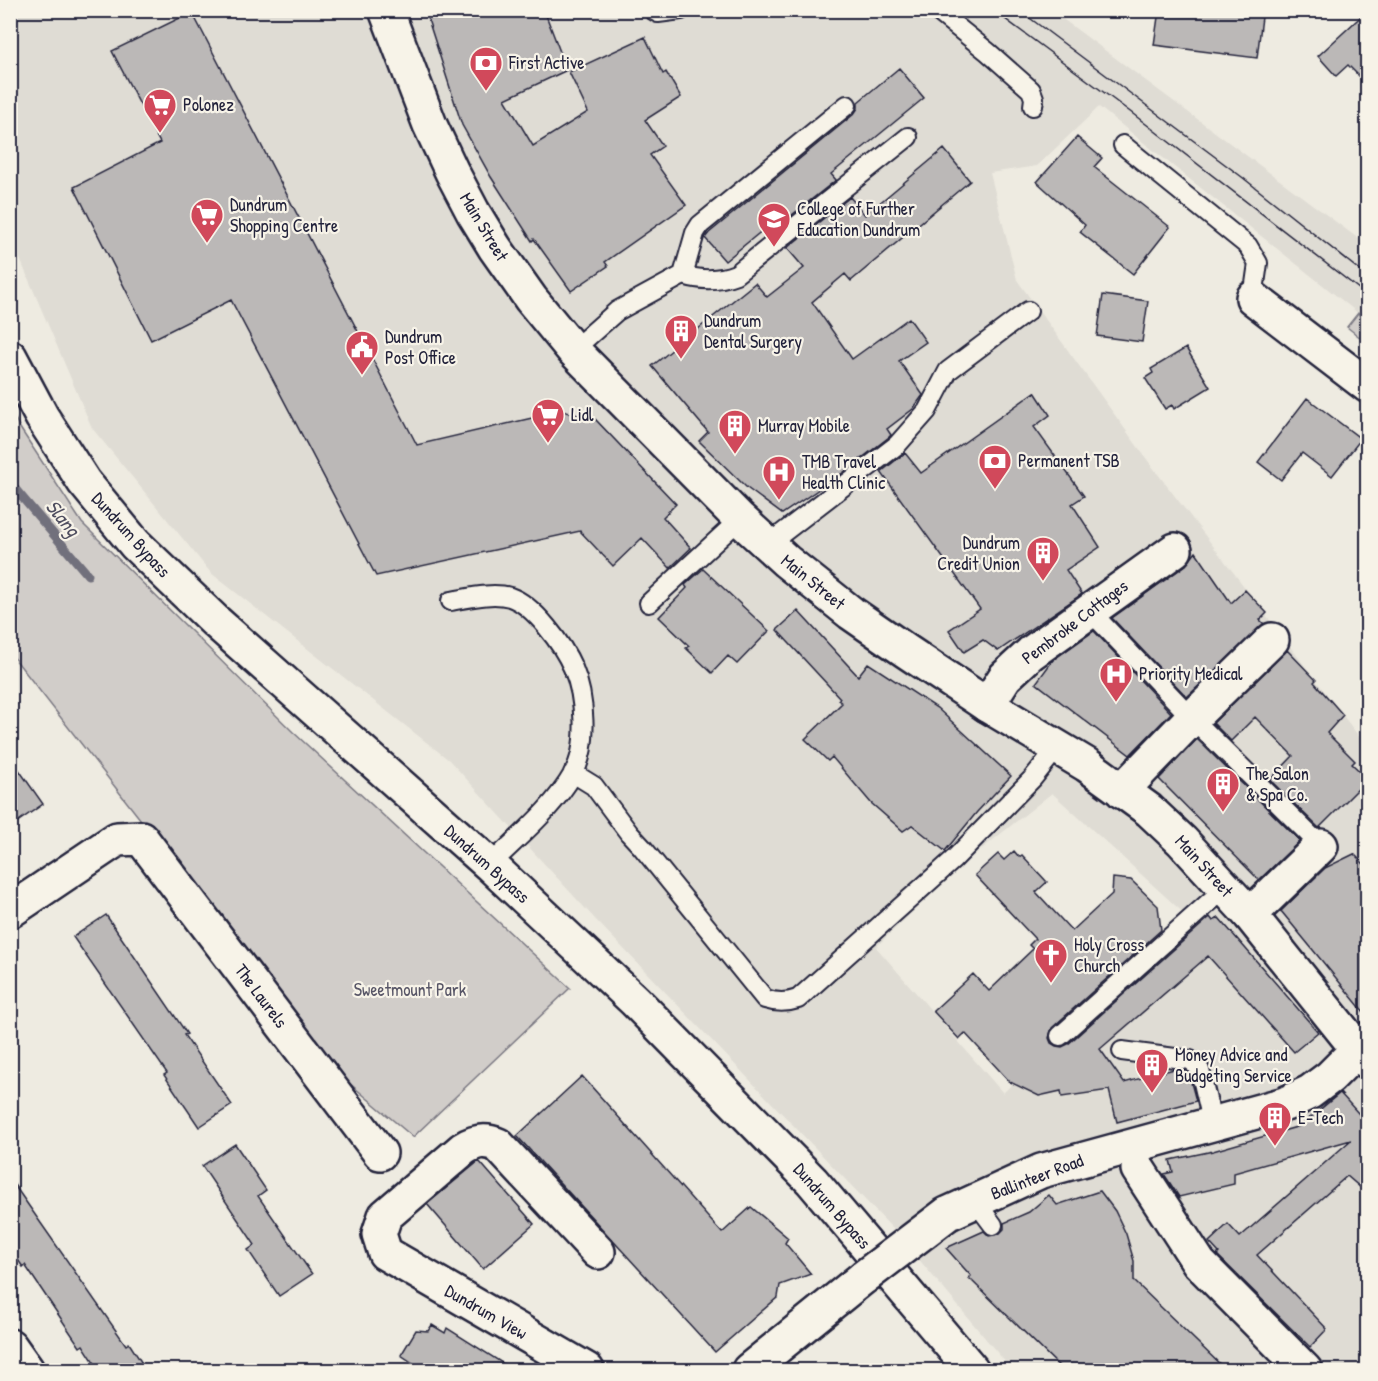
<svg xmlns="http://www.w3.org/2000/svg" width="1378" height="1381" font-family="'Patrick Hand',sans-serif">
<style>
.built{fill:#dfdcd4;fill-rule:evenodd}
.green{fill:#d1cdc9;stroke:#7a7882;stroke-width:1.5}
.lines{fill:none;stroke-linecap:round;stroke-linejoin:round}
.stream{stroke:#716f7b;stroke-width:9}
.building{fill:#bbb8b7;stroke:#22223b;stroke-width:1.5}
.lane-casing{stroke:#22223b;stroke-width:22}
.street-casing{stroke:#22223b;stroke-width:38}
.secondary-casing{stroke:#22223b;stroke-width:38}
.lane{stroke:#f7f3e8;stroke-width:18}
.street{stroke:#f7f3e8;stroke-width:33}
.secondary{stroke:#f7f3e8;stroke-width:33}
.tram{stroke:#22223b;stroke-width:1.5}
.secondary-bridge-casing{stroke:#22223b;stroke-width:38;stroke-linecap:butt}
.secondary-bridge{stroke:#f7f3e8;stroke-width:33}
.labels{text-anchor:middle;stroke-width:4.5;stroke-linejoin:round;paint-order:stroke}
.poi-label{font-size:18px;fill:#22223b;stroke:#f7f3e8;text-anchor:start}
.street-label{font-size:18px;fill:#22223b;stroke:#f7f3e8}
.park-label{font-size:18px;fill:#575566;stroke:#f7f3e8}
.water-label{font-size:20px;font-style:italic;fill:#504f60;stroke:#f7f3e8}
</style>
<rect width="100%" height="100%" fill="#eeebe1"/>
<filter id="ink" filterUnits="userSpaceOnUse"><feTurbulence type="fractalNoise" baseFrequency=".0167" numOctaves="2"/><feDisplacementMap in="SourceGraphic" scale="12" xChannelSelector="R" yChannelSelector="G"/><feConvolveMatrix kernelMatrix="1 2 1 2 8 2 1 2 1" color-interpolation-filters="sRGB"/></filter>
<g filter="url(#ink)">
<path class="built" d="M 10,11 L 1052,11 L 1367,245 L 1367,343 L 1347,327 L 1358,313 L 1099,107 L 1037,166 L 990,173 L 1017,280 L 1151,465 L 1367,747 L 1367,1370 L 1012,1370 L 895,1231 L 595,919 L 449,760 L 211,573 L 92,428 L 20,259 L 10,225 ZM 1052,793 L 1188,917 L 1003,1093 L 876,947 L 959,867 Z"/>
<path class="green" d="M 1358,313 L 1367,321 L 1367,343 L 1347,327 Z
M 10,409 L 20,428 L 82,523 L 293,732 L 570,988 L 413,1137 L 342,1077 L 11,654 Z"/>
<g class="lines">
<path class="stream" d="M 10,483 L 88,575"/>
</g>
<path class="building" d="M 425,10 L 544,10 L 567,70 L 505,99 L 533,146 L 588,112 L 569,72 L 645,37 L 663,74 L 666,72 L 681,97 L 645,120 L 663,146 L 650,155 L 686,205 L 605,262 L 608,266 L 571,291 L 534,239 L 532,241 L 491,177 L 462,125 Z
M 1159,10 L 1216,10 L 1262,17 L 1257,58 L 1154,45 Z
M 1368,10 L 1368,85 L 1348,65 L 1336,76 L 1318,56 Z
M 192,12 L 417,445 L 562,411 L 595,419 L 676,504 L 663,517 L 691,548 L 670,568 L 642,538 L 613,566 L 580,531 L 376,576 L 231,300 L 151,340 L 74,187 L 160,143 L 112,51 Z
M 899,68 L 924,98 L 831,174 L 836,180 L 773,230 L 769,225 L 725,261 L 705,238 L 709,233 L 854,114 L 858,108 L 858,102 Z
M 1077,137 L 1102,158 L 1094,167 L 1170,227 L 1133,274 L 1080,232 L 1085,225 L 1037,182 Z
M 944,149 L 970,181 L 851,281 L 845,274 L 812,302 L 852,359 L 909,318 L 926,342 L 899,361 L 923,395 L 913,409 L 887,429 L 891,435 L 889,437 L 844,472 L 782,514 L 747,488 L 699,441 L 708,432 L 652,366 L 755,283 L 767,297 L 804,268 L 787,248 L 850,197 L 865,215 Z
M 1103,295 L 1148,301 L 1142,342 L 1097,336 Z
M 1186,348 L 1210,387 L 1174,409 L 1172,405 L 1165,409 L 1145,378 L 1153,373 L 1151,369 Z
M 1035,392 L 1050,415 L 1034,427 L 1084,496 L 1072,504 L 1100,547 L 1066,570 L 1082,594 L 998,651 L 983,640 L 964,652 L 949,630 L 980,609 L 881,472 L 905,453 L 921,473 Z
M 1307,398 L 1361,439 L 1332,476 L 1302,453 L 1281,480 L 1258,462 Z
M 1196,552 L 1231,603 L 1245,590 L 1267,613 L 1260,620 L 1264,624 L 1187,697 L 1112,618 L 1186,565 Z
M 703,569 L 769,631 L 737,664 L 728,656 L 712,673 L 686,648 L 689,646 L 659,617 L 687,588 L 685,585 Z
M 798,611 L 858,676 L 868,663 L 937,708 L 1011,776 L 977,812 L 945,851 L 912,825 L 903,831 L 871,803 L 832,757 L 828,761 L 805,739 L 842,703 L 838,700 L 840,698 L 777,630 Z
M 1094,631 L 1171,713 L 1130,755 L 1036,683 L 1053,660 Z
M 1287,650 L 1316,680 L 1314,682 L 1343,715 L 1327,733 L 1355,761 L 1352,764 L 1368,779 L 1319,828 L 1270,780 L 1293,756 L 1255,717 L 1231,741 L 1213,723 Z
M 1197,739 L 1300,841 L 1259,880 L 1159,779 Z
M 10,757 L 43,804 L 10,827 Z
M 1014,851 L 1019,857 L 1022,855 L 1047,882 L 1036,892 L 1072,931 L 1112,894 L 1113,878 L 1131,880 L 1158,906 L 1161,930 L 1052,1028 L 1049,1038 L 1051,1043 L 1056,1046 L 1062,1047 L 1068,1044 L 1210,917 L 1213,921 L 1219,918 L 1318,1032 L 1294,1052 L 1208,956 L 1100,1049 L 1124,1083 L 1174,1069 L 1185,1071 L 1189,1075 L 1196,1101 L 1117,1122 L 1109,1090 L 1062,1097 L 1061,1091 L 1039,1096 L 1010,1082 L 965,1033 L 959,1039 L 933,1011 L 973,974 L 989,991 L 1033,949 L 1029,945 L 1035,939 L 975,875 L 998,854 L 1004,860 Z
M 1354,854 L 1368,868 L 1368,1017 L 1281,911 L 1325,868 Z
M 106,915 L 187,1034 L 184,1035 L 232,1105 L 199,1127 L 164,1075 L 167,1073 L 73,937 Z
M 582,1076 L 722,1233 L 751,1207 L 788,1238 L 785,1243 L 811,1274 L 780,1285 L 778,1297 L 715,1352 L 517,1136 Z
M 1340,1093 L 1368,1124 L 1368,1194 L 1347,1176 L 1257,1255 L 1327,1329 L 1310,1347 L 1217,1255 L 1219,1253 L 1209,1242 L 1228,1224 L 1240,1237 L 1351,1140 L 1234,1173 L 1234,1184 L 1179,1197 L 1164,1174 L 1173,1172 L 1170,1160 L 1213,1151 L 1300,1126 Z
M 235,1144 L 266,1190 L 258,1196 L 312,1274 L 279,1296 L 248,1250 L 255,1245 L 202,1166 Z
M 479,1161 L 534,1224 L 483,1269 L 427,1204 Z
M 10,1179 L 126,1345 L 129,1343 L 147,1371 L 88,1371 L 96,1365 L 83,1345 L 80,1347 L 25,1265 L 23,1267 L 10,1249 Z
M 1100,1191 L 1115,1211 L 1126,1234 L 1134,1261 L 1134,1281 L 1227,1371 L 1064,1371 L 969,1278 L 971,1276 L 946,1248 L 984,1231 L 989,1236 L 999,1234 L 1004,1229 L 1004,1223 L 1029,1212 L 1049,1195 L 1057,1205 Z
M 432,1325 L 445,1333 L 447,1328 L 515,1371 L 425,1371 L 401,1355 L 416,1330 L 428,1331 Z"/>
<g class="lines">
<g class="lane-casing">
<path id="lane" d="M 653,10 L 658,13 L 681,10
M 936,10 L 988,52 L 1031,90 L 1034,98 L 1033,106
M 1123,145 L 1248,246 L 1258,263 L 1253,298
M 683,275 C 702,281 718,281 736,274 L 908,137
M 573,350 L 617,311 L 683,275 L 695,233 L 700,225 L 847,105
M 767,545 L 897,445 L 927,411 L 948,371 L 1028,311
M 451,601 C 469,598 492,592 510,597 C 534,605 563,645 573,668 C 585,696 589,747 573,774 C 553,809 518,837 490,865
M 649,603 L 740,519
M 1089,610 L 1192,718 L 1321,846
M 573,773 L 594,786 L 629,833 L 642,847 L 765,999 C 777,1003 786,1003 798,999 L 953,860 L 1032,779 L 1061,743
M 1060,1036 L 1224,889
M 1122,1051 L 1190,1060 L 1200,1070 L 1213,1125
M 975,1201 L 993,1225"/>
</g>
<g class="street-casing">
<path id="street" d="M 1253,298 L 1368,386
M 987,705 L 1005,677 L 1031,653 L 1175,550
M 1123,792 L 1132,780 L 1192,718 L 1272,640
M 10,911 L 117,839 L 141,838 L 380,1153
M 1250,915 L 1321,846
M 1138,1169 L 1199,1263 L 1305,1370
M 10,1346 L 27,1370
M 587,1370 L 385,1253 L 379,1234 L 385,1216 L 463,1149 C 475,1141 485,1139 498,1145 L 598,1252"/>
</g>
<g class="secondary-casing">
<path id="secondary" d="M 386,10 L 430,125 L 452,172 L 473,212 L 495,248 L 531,299 L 573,350 L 740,519 L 786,561 L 851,613 L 906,651 L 987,705 L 1087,765 L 1149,810 L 1182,841 L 1250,915 L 1368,1062
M 10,357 L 42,417 L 84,482 L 135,544 L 215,621 L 490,865 L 635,1001 L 812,1181 L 972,1370
M 947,1214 L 1041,1171 L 1285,1104 L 1310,1092 L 1330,1077 L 1368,1039
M 749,1370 L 864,1277"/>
</g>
<use href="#lane" class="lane"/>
<use href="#street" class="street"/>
<use href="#secondary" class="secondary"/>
<path class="tram" d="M 993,10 L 1133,114 L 1368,296
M 1019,10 L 1242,177 L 1368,277"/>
<g class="secondary-bridge-casing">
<path id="secondary-bridge" d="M 864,1277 L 947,1214"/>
</g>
<use href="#secondary-bridge" class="secondary-bridge"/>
</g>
</g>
<defs>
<g id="bank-pin" transform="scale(1.725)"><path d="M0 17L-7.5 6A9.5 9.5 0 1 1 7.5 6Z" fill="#d1495b" stroke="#f7f3e8"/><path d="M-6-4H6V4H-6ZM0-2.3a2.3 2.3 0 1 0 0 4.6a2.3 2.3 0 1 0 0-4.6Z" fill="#fff"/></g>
<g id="supermarket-pin" transform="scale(1.725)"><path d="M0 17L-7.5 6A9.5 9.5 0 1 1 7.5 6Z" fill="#d1495b" stroke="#f7f3e8"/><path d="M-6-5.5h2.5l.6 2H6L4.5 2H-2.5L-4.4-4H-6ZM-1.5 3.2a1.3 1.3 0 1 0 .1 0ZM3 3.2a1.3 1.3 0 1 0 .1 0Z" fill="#fff"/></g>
<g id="university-pin" transform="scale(1.725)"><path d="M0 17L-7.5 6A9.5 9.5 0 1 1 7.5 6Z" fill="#d1495b" stroke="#f7f3e8"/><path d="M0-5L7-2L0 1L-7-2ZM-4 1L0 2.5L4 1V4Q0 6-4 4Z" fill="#fff"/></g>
<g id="building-pin" transform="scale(1.725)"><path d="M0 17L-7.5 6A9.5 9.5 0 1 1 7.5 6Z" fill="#d1495b" stroke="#f7f3e8"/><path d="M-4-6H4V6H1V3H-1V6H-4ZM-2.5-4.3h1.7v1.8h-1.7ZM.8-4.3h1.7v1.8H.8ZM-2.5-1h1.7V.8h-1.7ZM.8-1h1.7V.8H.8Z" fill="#fff"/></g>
<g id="civic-pin" transform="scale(1.725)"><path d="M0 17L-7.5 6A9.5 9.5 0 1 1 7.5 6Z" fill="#d1495b" stroke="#f7f3e8"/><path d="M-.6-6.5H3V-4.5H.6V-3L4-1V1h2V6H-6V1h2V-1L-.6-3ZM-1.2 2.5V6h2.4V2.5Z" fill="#fff"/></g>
<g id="hospital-pin" transform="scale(1.725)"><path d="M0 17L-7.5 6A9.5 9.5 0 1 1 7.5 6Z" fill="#d1495b" stroke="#f7f3e8"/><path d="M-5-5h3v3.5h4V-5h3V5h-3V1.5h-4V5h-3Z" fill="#fff"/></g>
<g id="church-pin" transform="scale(1.725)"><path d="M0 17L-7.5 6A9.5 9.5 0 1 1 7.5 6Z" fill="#d1495b" stroke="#f7f3e8"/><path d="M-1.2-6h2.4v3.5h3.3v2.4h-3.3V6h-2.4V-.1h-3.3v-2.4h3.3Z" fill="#fff"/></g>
</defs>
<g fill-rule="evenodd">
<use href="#bank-pin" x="486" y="63"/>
<use href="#supermarket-pin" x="160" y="105"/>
<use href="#supermarket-pin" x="207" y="215"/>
<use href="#university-pin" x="774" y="219"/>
<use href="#building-pin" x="681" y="331"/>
<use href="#civic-pin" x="362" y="347"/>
<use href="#supermarket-pin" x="548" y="415"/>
<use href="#building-pin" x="735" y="426"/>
<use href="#bank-pin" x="995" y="461"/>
<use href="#hospital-pin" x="779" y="472"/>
<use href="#building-pin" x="1043" y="553"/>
<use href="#hospital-pin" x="1116" y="674"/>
<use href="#building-pin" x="1223" y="784"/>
<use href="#church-pin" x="1051" y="955"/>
<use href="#building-pin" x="1152" y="1065"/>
<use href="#building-pin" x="1275" y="1118"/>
</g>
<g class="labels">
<g class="poi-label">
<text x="509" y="69">First Active</text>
<text x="183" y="111">Polonez</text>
<text x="230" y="211">Dundrum<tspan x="230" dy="21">Shopping Centre</tspan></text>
<text x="797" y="215">College of Further<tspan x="797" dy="21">Education Dundrum</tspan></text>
<text x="704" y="327">Dundrum<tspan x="704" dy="21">Dental Surgery</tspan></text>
<text x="385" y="343">Dundrum<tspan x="385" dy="21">Post Office</tspan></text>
<text x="571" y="421">Lidl</text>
<text x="758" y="432">Murray Mobile</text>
<text x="1018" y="467">Permanent TSB</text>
<text x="802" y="468">TMB Travel<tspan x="802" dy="21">Health Clinic</tspan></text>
<text x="1020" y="549" text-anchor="end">Dundrum<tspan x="1020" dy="21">Credit Union</tspan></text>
<text x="1139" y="680">Priority Medical</text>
<text x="1246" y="780">The Salon<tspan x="1246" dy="21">&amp; Spa Co.</tspan></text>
<text x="1074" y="951">Holy Cross<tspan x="1074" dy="21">Church</tspan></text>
<text x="1175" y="1061">Money Advice and<tspan x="1175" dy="21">Budgeting Service</tspan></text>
<text x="1298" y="1124">E-Tech</text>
</g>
<g class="street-label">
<text transform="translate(484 227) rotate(59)" y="6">Main Street</text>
<text transform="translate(131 535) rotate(48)" y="6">Dundrum Bypass</text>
<text transform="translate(813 582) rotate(39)" y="6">Main Street</text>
<text transform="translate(1075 622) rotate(-37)" y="6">Pembroke Cottages</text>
<text transform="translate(487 864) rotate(42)" y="6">Dundrum Bypass</text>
<text transform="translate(1204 866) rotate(48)" y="6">Main Street</text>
<text transform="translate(261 996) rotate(53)" y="6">The Laurels</text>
<text transform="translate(1037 1177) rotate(-21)" y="6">Ballinteer Road</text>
<text transform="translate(832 1206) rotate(49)" y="6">Dundrum Bypass</text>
<text transform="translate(486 1312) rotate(30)" y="6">Dundrum View</text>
</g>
<g class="park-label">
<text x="410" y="996">Sweetmount Park</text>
</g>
<g class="water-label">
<text transform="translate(63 518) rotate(50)" y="7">Slang</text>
</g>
</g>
<rect width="1378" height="1381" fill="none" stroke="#f7f3e8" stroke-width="36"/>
<rect x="18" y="18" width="1342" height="1345" fill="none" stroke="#22223b" stroke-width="2" filter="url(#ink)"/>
</svg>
